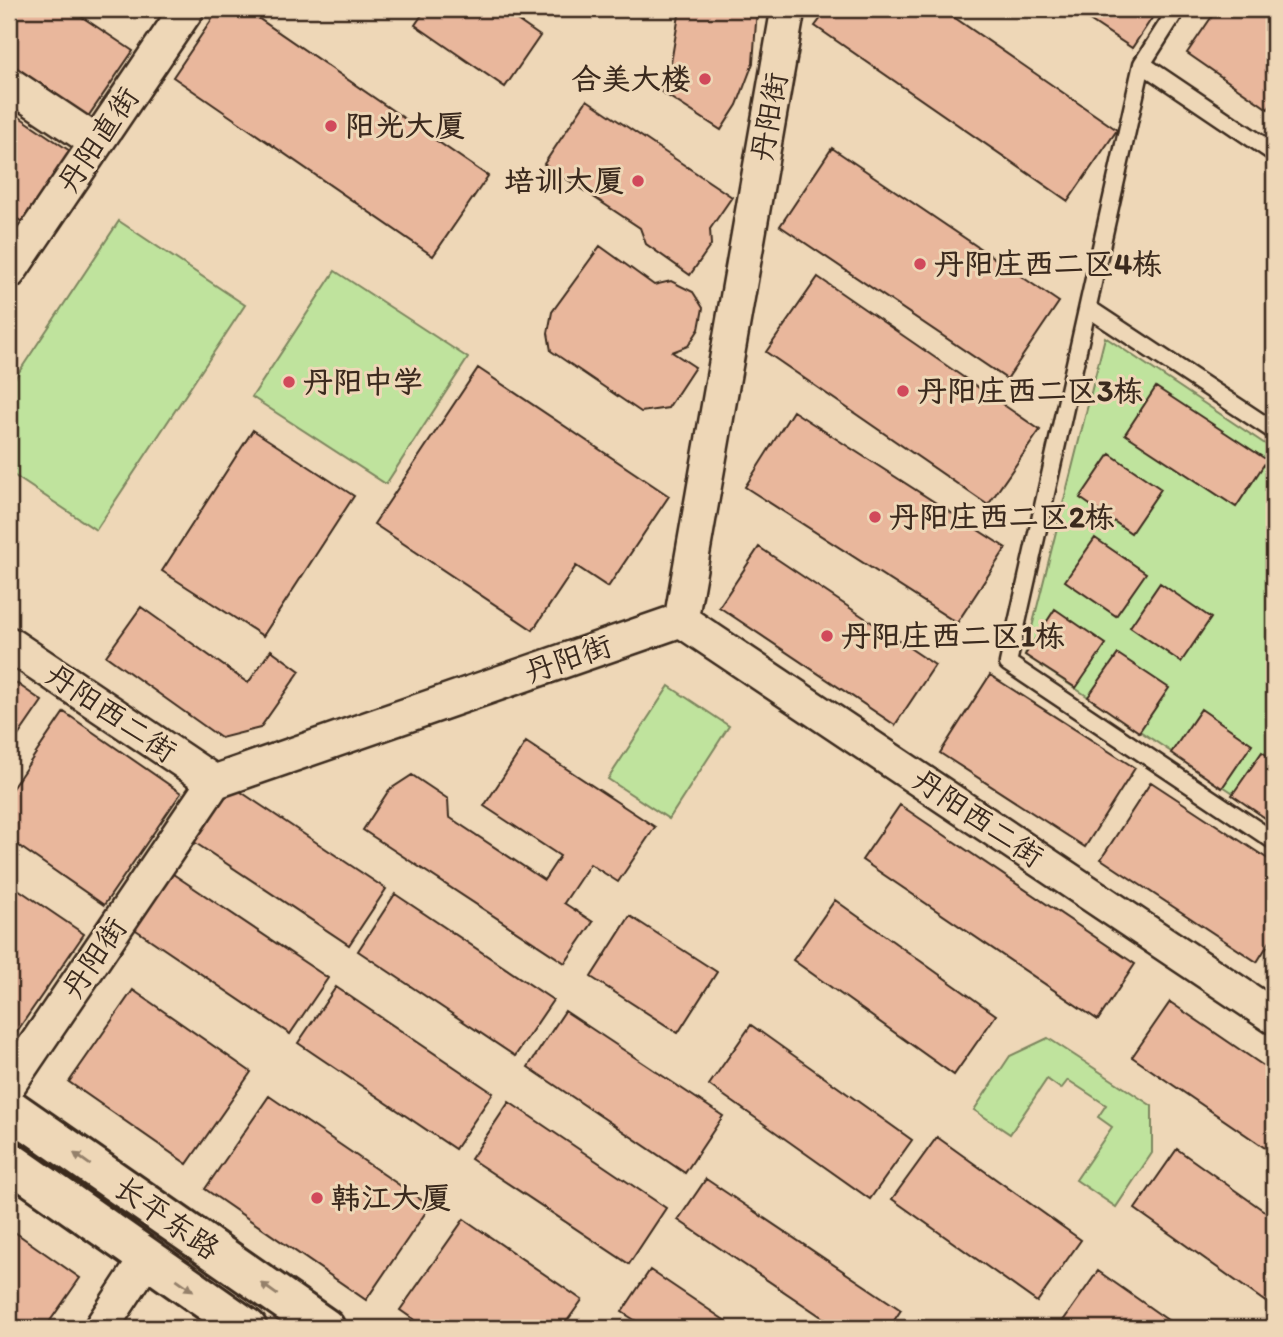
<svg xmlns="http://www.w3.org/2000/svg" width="1283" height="1337" font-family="Itim,'LXGW WenKai TC',sans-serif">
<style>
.green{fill:#bfe39d;stroke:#7d865e;stroke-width:2}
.building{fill:#e9b79c;stroke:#3b2a1e;stroke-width:2}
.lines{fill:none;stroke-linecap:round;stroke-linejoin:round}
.service-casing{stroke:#3b2a1e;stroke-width:21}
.minor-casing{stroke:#3b2a1e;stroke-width:38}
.tertiary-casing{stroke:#3b2a1e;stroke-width:44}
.service{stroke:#eed7b7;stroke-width:16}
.minor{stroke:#eed7b7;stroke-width:33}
.tertiary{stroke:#eed7b7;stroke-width:38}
.oneway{fill:#94806a}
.poi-dot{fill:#d1495b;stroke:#eed7b7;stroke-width:2.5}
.labels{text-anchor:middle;stroke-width:6;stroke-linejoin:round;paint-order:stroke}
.poi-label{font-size:30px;font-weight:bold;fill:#3b2a1e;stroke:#eed7b7;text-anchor:start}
.street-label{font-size:30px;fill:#3b2a1e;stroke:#eed7b7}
</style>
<rect width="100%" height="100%" fill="#eed7b7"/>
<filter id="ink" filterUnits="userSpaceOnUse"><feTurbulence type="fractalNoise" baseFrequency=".0143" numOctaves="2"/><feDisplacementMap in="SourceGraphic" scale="14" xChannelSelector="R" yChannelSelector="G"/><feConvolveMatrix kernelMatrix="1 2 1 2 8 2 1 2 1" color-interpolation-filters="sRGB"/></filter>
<g filter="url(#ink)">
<path class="green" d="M 119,221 L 245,305 L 96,530 L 9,472 L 9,387 Z
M 335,271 L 468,358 L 386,484 L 252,397 Z
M 1105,337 L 1274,450 L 1274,820 L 1025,655 Z
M 669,686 L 729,726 L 669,819 L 608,779 Z
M 1048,1038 L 1152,1106 L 1152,1153 L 1116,1207 L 1076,1180 L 1112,1127 L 1098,1117 L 1106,1105 L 1068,1080 L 1061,1089 L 1047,1079 L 1010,1134 L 974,1110 L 1010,1056 Z"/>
<path class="building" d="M 9,9 L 70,9 L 133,51 L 87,118 L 9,65 Z
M 219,9 L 245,9 L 488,176 L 433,256 L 173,77 Z
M 426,9 L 501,9 L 540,36 L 505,87 L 415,25 Z
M 680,9 L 757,9 L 753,63 L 737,105 L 721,130 L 657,89 L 670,69 Z
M 828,9 L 942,9 L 1117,130 L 1068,201 L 815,26 Z
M 1073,9 L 1158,9 L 1132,48 Z
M 1217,9 L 1255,9 L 1274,22 L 1274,100 L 1268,109 L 1187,53 Z
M 587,100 L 732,197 L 710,229 L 711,245 L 690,275 L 646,244 L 640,228 L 544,164 Z
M 9,110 L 73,153 L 25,224 L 9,213 Z
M 832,148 L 1059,302 L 1007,379 L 780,226 Z
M 600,246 L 654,285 L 671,281 L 693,292 L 703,308 L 699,329 L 688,346 L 672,352 L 695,367 L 668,408 L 641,412 L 551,351 L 548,333 L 552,312 Z
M 818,277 L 1040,430 L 988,505 L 766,352 Z
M 478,368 L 669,496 L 608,587 L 576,566 L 533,630 L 374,524 Z
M 1156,387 L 1267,460 L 1236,507 L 1125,434 Z
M 793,411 L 1006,548 L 957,623 L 745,487 Z
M 253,430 L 354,496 L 263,636 L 162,571 Z
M 1110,454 L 1161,489 L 1131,533 L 1080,498 Z
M 1095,538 L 1146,573 L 1116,616 L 1065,581 Z
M 759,547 L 935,665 L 895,725 L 719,607 Z
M 1160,583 L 1211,618 L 1181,662 L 1130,627 Z
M 141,607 L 248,683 L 271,650 L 300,671 L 260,728 L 221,738 L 106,656 Z
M 1055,609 L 1106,644 L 1076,688 L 1025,655 Z
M 1118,654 L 1169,688 L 1139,732 L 1088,697 Z
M 990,675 L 1135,768 L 1085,847 L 940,753 Z
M 9,678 L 42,701 L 9,749 Z
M 1201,709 L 1252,744 L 1222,788 L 1171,753 Z
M 64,712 L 181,793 L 104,905 L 9,839 L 9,793 Z
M 526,742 L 655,827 L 618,882 L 590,864 L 564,903 L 593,922 L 565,963 L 363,830 L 389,790 L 412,775 L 448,799 L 449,817 L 544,880 L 560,856 L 484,806 Z
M 1262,752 L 1274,760 L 1274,824 L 1232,795 Z
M 1151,782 L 1274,863 L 1274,935 L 1257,962 L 1101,859 Z
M 229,784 L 386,889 L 349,945 L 191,840 Z
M 900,805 L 1135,964 L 1098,1020 L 862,860 Z
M 170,872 L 328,978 L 290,1034 L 133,928 Z
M 9,883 L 84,934 L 9,1043 Z
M 395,894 L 553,1000 L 515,1056 L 358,951 Z
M 835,900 L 996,1015 L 954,1075 L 793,960 Z
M 630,916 L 717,972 L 678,1033 L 591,977 Z
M 336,987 L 493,1093 L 455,1149 L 298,1043 Z
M 133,990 L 251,1072 L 187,1164 L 69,1082 Z
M 1170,1002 L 1274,1073 L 1274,1154 L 1132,1057 Z
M 565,1011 L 723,1116 L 685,1173 L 528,1067 Z
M 751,1025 L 912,1140 L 870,1199 L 709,1085 Z
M 269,1096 L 430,1206 L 366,1300 L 205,1189 Z
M 509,1102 L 666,1208 L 629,1264 L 471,1159 Z
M 937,1137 L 1081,1240 L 1037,1302 L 892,1199 Z
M 1177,1149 L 1274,1218 L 1274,1308 L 1135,1209 Z
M 706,1179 L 901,1310 L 889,1328 L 838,1328 L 678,1220 Z
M 464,1219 L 582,1300 L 562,1328 L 426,1328 L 400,1310 Z
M 9,1228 L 80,1278 L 45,1328 L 31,1328 L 9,1313 Z
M 650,1270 L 736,1328 L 647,1328 L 622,1312 Z
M 1098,1271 L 1179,1328 L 1058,1328 Z
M 152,1321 L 162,1328 L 147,1328 Z"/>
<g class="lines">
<g class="service-casing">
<path id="service" d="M 1177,9 L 1142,64 L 1274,153
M 1142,64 L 1008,663 L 1274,841
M 1088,308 L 1274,431"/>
</g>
<g class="minor-casing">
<path id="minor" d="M 9,84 L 96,142
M 9,272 L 187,9
M 681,620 L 1274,1017
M 9,644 L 214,782
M 9,1084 L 214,782 L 681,620 L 788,9
M 101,1328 L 147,1258"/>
</g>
<g class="tertiary-casing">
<path id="tertiary" d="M 9,1108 L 325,1328
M 9,1161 L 247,1328"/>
</g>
<use href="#service" class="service"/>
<use href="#minor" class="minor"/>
<use href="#tertiary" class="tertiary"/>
</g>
<defs><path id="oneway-solid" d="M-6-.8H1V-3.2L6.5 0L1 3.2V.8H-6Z" transform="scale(1.75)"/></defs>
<g class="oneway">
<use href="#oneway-solid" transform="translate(82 1159) rotate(-145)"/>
<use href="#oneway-solid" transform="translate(185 1285) rotate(35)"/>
<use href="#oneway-solid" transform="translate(269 1289) rotate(-145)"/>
</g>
</g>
<g class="poi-dot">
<circle cx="705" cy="79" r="7"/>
<circle cx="331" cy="126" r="7"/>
<circle cx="638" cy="181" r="7"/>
<circle cx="920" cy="264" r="7"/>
<circle cx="289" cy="382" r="7"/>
<circle cx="903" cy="391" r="7"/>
<circle cx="875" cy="517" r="7"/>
<circle cx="827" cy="636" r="7"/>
<circle cx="317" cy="1198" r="7"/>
</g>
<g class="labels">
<g class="poi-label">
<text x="691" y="89" text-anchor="end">合美大楼</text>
<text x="345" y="136">阳光大厦</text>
<text x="624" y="191" text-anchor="end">培训大厦</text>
<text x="934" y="274">丹阳庄西二区4栋</text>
<text x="303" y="392">丹阳中学</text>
<text x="917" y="401">丹阳庄西二区3栋</text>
<text x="889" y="527">丹阳庄西二区2栋</text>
<text x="841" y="646">丹阳庄西二区1栋</text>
<text x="331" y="1208">韩江大厦</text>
</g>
<g class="street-label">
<text transform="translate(769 117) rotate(-80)" y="10">丹阳街</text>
<text transform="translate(98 140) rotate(-56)" y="10">丹阳直街</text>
<text transform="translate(568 659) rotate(-19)" y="10">丹阳街</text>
<text transform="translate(111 713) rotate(34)" y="10">丹阳西二街</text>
<text transform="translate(978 818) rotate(34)" y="10">丹阳西二街</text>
<text transform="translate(94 958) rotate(-56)" y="10">丹阳街</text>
<text transform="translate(167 1218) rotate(35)" y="10">长平东路</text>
</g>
</g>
<rect width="1283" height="1337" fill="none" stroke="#eed7b7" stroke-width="35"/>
<rect x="18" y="18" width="1248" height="1302" fill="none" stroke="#3b2a1e" stroke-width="2.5" filter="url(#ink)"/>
</svg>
